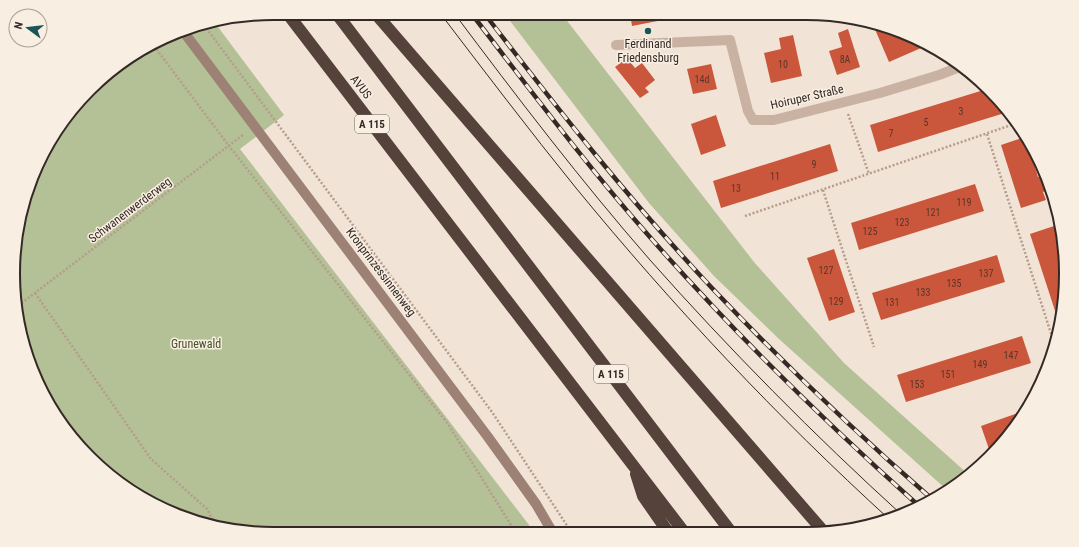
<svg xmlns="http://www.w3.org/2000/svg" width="1079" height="547" font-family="'Roboto Condensed',sans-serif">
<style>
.green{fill:#b4c096}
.building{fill:#ca573b}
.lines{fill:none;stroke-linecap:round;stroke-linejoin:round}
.path{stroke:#b59c8c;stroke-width:2.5;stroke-dasharray:2 2;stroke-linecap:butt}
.lane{stroke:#c9b2a2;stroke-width:10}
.street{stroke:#c9b2a2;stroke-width:10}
.secondary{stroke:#9d8174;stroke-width:10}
.highway{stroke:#55423b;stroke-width:12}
.tram{stroke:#342925;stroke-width:1}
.rail-casing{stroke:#342925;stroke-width:4.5}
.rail{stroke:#f9eee2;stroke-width:3;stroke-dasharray:9;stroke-linecap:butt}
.poi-dot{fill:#195556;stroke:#f9eee2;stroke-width:1.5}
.labels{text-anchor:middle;stroke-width:3;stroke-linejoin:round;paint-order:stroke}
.number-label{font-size:10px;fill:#5a342a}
.shield{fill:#f9eee2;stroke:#6f645e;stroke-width:1}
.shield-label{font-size:11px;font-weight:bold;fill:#342925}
.poi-label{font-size:12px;fill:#342925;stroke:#f9eee2}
.street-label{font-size:12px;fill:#342925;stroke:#f9eee2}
.park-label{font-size:12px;fill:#455328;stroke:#f9eee2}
.rim{fill:none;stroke:#342925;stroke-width:2}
</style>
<rect width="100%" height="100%" fill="#f1e3d6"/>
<path class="green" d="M 504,13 L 561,13 L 754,262 L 844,363 L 969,475 L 947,490 L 779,339 L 714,276 L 649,203 Z
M 215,23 L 284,115 L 240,149 L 529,525 L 533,533 L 257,533 L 206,525 L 158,507 L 89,458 L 40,389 L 15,307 L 18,222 L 57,129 L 115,67 L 190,27 Z"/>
<path class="building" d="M 630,13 L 667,13 L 668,19 L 632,26 Z
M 688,13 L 712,13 L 712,16 L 689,19 Z
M 880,25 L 897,31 L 900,39 L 909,36 L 917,39 L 921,48 L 889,62 L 874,27 Z
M 848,29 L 860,67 L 837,75 L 829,51 L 842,47 L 838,33 Z
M 793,35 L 802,76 L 771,83 L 764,53 L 781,49 L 779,38 Z
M 627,58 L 635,68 L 642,63 L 655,80 L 645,88 L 649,92 L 640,98 L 615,67 Z
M 711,64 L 717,89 L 693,94 L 687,69 Z
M 987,89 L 1001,102 L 1008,112 L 878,152 L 870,125 Z
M 716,115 L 726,146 L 701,155 L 691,124 Z
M 1025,137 L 1028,146 L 1032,145 L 1036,159 L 1033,160 L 1038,177 L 1042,176 L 1047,190 L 1043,192 L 1046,200 L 1021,208 L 1001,145 Z
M 830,144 L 838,171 L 721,208 L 713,181 Z
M 975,184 L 984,211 L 859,250 L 851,223 Z
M 1054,226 L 1057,235 L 1061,233 L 1064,243 L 1064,248 L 1062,249 L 1064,257 L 1065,290 L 1060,326 L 1030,234 Z
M 834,249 L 855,312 L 829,321 L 807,258 Z
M 997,255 L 1005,282 L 881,320 L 872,293 Z
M 1022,336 L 1031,363 L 906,402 L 897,375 Z
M 1024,411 L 1002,445 L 996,450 L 990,452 L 981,426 Z"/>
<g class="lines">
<path class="path" d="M 204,25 L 492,412 L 572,533
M 154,46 L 229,146 L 448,424 L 516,533
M 848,114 L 869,174
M 987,134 L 1055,346
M 823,190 L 874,347
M 745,216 L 1017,123
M 35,293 L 151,459 L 207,509 L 217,527
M 15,308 L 244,134"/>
<path class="lane" d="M 616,45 L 730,40 L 748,111 L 753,120"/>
<path class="street" d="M 753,120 L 774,120 L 880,93 L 939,75 L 962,66"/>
<path class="secondary" d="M 183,31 L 488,437 L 536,504 L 553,533"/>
<path class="highway" d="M 287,13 L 684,532
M 336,13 L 731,532
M 375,13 L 824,532
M 636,474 L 643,496 L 668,532"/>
<path class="tram" d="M 440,13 C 485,72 529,130 576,188 C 672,305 777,417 889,519
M 454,13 C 517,97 581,181 650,260 C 729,349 814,435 902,515"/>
<g class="rail-casing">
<path id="rail" d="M 471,13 C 529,88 586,165 649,236 C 733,332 824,421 919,506
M 484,13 C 556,107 630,201 711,287 C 781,361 855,432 932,499"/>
</g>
<use href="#rail" class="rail"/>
</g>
<circle class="poi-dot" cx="648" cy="31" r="4"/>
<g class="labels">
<g class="number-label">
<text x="845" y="63">8A</text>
<text x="783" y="68">10</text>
<text x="702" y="83">14d</text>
<text x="961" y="115">3</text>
<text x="926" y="126">5</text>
<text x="891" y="137">7</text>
<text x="814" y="168">9</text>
<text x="775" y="180">11</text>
<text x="736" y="192">13</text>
<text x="964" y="206">119</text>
<text x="933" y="216">121</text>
<text x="902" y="226">123</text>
<text x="870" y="235">125</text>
<text x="826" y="274">127</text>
<text x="986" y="277">137</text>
<text x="954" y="287">135</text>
<text x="923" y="296">133</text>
<text x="836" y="305">129</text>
<text x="892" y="306">131</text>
<text x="1011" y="359">147</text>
<text x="980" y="368">149</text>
<text x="948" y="378">151</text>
<text x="917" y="388">153</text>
</g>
<g class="shield">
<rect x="355" y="115" width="34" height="18" rx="3"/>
<rect x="594" y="365" width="34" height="18" rx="3"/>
</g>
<g class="shield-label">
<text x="372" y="128">A 115</text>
<text x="611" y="378">A 115</text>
</g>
<g class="poi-label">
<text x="648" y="48">Ferdinand<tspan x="648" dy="14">Friedensburg</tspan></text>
</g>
<g class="street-label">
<text transform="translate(361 87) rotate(52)" y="4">AVUS</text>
<text transform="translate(807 97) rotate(-13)" y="4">Hoiruper Straße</text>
<text transform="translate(130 210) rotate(-37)" y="4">Schwanenwerderweg</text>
<text transform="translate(381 272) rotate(53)" y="4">Kronprinzessinnenweg</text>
</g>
<g class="park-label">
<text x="196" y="348">Grunewald</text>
</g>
</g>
<path d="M0 0H1079V547H0ZM273 20H806A253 253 0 0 1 1059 273V274A253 253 0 0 1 806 527H273A253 253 0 0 1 20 274V273A253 253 0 0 1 273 20Z" fill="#f9eee2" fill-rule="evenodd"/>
<path class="rim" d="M273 20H806A253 253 0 0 1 1059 273V274A253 253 0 0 1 806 527H273A253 253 0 0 1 20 274V273A253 253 0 0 1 273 20Z"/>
<g transform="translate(28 28) rotate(285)"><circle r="19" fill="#f9eee2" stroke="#aa9f96"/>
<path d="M0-3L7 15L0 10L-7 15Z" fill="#195556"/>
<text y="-6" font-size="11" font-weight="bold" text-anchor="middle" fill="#342925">N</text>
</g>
</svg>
